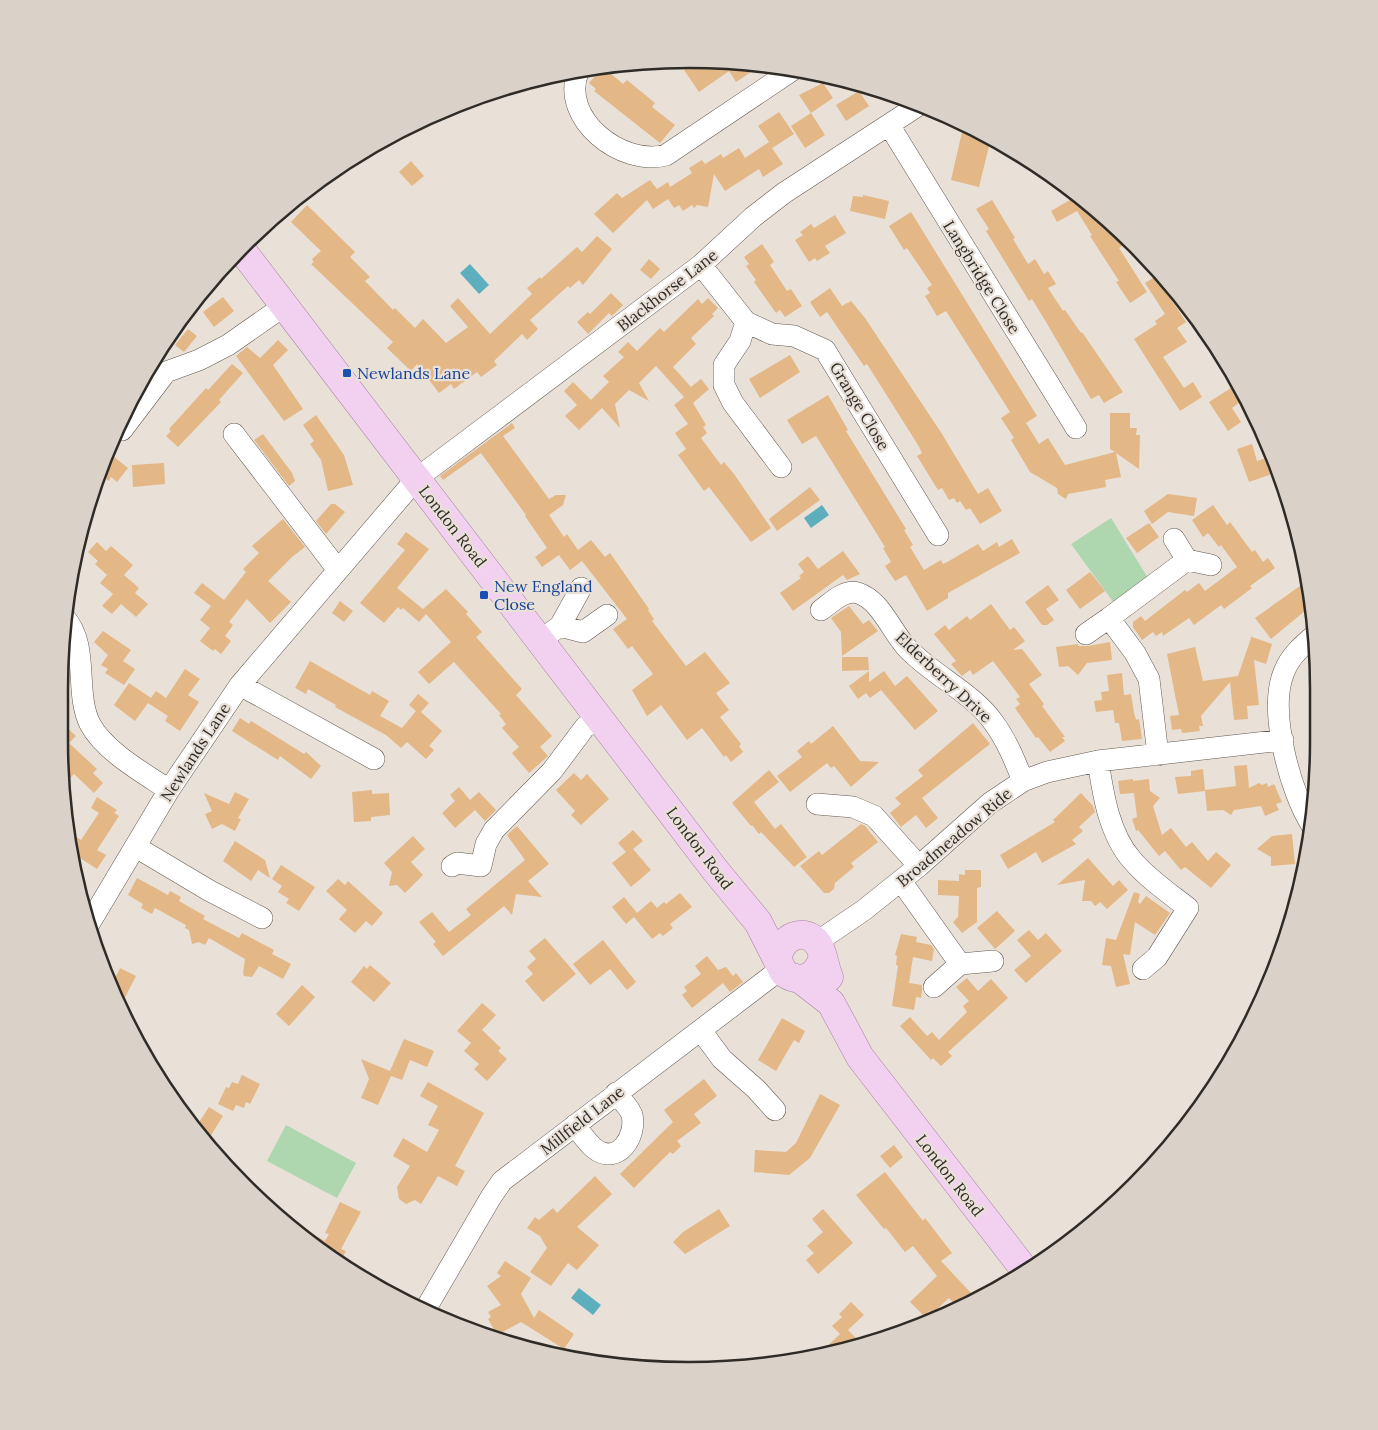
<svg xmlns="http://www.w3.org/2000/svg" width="1378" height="1430" font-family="Lora,serif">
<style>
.green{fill:#aed7b0}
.water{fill:#5eafbe}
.building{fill:#e3b886}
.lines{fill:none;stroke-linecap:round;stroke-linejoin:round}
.minor-casing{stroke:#625a52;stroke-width:22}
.major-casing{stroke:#a782a4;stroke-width:29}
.minor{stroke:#fff;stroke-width:21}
.major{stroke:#f1d0f0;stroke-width:28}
.transit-dot{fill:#1a4fb4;stroke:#e9e0d7;stroke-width:2}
.labels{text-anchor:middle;stroke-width:4.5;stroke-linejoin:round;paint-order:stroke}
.street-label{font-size:16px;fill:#2f2c28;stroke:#e9e0d7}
.transit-label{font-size:16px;fill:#164399;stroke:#e9e0d7;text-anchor:start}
.rim{fill:none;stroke:#2f2c28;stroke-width:2.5}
</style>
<rect width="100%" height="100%" fill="#e9e0d7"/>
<path class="green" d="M 1111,518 L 1148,578 L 1114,603 L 1071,544 Z
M 286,1125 L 356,1163 L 337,1198 L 267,1161 Z"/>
<path class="water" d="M 470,264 L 489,285 L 479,294 L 460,273 Z
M 822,505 L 829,515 L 811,528 L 804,518 Z
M 579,1288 L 601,1305 L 593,1315 L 571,1298 Z"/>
<path class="building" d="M 697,62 L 700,62 L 763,64 L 736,82 L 729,71 L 699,92 L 684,70 Z
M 603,67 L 623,84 L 627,80 L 655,103 L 652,107 L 675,125 L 660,143 L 594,91 L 596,89 L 589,83 Z
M 823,83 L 833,98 L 811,113 L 799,95 Z
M 859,91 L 869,106 L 846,121 L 836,105 Z
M 779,112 L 794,134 L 772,148 L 783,164 L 763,177 L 759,169 L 725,191 L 714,174 L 708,207 L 697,205 L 694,208 L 692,205 L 683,211 L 679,205 L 674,208 L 668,199 L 653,209 L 647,200 L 613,233 L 594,214 L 617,193 L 622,198 L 650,180 L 657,189 L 668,182 L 670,187 L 692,173 L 689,168 L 702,160 L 705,164 L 721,154 L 723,158 L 739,148 L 745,158 L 769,142 L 758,126 Z
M 811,113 L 825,135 L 805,148 L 791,126 Z
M 962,132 L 991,138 L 979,187 L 951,180 Z
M 411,161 L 424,176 L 412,186 L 399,172 Z
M 1060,183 L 1110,221 L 1107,223 L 1122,246 L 1119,248 L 1147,292 L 1130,303 L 1116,282 L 1119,281 L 1090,236 L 1092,235 L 1077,211 L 1057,222 L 1051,211 L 1070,200 Z
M 863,195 L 889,201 L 885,219 L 850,211 L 853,196 L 863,197 Z
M 992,200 L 1015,238 L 1013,239 L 1028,264 L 1035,259 L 1044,274 L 1048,271 L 1056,284 L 1048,288 L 1063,311 L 1065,310 L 1081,333 L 1082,332 L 1123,392 L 1104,403 L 1099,395 L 1091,399 L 1046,322 L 1032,299 L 1029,301 L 986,231 L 989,229 L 976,209 Z
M 307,205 L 355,252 L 350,257 L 370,277 L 365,281 L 393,310 L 395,308 L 415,328 L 423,319 L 446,343 L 468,327 L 450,306 L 458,298 L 490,334 L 532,294 L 527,288 L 540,277 L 541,279 L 577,247 L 582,252 L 597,236 L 612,249 L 583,285 L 579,280 L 570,288 L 568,286 L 530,320 L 538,329 L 527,340 L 522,334 L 494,361 L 497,365 L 481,377 L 477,372 L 454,389 L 451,384 L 439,393 L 417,364 L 411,371 L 387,348 L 393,342 L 311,264 L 314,262 L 312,259 L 321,251 L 291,222 Z
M 911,212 L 1037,416 L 1026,423 L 1039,444 L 1048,438 L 1065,465 L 1115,452 L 1110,449 L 1110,413 L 1130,413 L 1130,428 L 1137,428 L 1136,435 L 1140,435 L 1139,469 L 1116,453 L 1121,477 L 1105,480 L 1106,487 L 1068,494 L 1066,499 L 1058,494 L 1057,488 L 1030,472 L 1011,440 L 1014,438 L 1001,418 L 1010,412 L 946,311 L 937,316 L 925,296 L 930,293 L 927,288 L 932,285 L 907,248 L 904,250 L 889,226 Z
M 835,215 L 846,233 L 825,246 L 830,253 L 817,261 L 815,258 L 809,262 L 795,240 L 803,235 L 800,232 L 811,224 L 814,228 Z
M 762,244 L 774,262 L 770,265 L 787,291 L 791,289 L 802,306 L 785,317 L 780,310 L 776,313 L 754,282 L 756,280 L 746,266 L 749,264 L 744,257 Z
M 649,259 L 660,269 L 651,279 L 640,270 Z
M 1156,276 L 1186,322 L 1177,328 L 1187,342 L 1163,357 L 1184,388 L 1193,382 L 1202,397 L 1180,411 L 1134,339 L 1157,324 L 1155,321 L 1165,314 L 1145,283 Z
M 830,288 L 842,306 L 851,301 L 865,318 L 942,434 L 978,494 L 988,488 L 1002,511 L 980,524 L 970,508 L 966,510 L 960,501 L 957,503 L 954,498 L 949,500 L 942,488 L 938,490 L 917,456 L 922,453 L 918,445 L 867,364 L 864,366 L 827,312 L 820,317 L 810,302 Z
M 611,293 L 623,305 L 612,316 L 609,313 L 588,334 L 577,322 L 588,312 L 590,314 Z
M 223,297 L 234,311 L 214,327 L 203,312 Z
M 708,298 L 718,308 L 712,314 L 714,316 L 691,338 L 696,344 L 673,367 L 691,387 L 701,379 L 709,389 L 693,403 L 706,425 L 703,427 L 707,433 L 701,438 L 721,465 L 724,462 L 734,474 L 771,528 L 751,542 L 709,487 L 704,491 L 678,455 L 686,449 L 675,433 L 688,424 L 674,405 L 684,397 L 656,366 L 639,383 L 649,401 L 629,390 L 615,404 L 620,428 L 602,408 L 579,430 L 565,416 L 577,405 L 564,391 L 573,382 L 591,400 L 609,382 L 603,376 L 624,357 L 618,352 L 628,342 L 637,351 L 660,328 L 664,332 L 698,299 L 702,304 Z
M 188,329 L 197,336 L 184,352 L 175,345 Z
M 278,340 L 288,350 L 273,365 L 303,409 L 284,421 L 236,356 L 247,347 L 260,358 Z
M 790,355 L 800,372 L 760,398 L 749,379 Z
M 232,364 L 243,373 L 219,400 L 221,402 L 178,447 L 166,436 L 171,431 L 169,429 L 206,388 L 208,390 Z
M 1231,388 L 1240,402 L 1232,408 L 1241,422 L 1228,431 L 1209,402 Z
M 828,395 L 848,430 L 846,431 L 906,529 L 904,530 L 913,545 L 910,547 L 924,570 L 941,560 L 943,564 L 949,561 L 978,544 L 983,551 L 997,542 L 999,547 L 1012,539 L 1020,553 L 948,593 L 948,598 L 927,611 L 906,575 L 895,581 L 885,566 L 891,562 L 883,548 L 885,547 L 816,436 L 802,444 L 787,420 Z
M 316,415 L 344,455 L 353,485 L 328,491 L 321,460 L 310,444 L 314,441 L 303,425 Z
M 512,423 L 515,428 L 503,436 L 549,499 L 556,495 L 566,495 L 563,505 L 549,515 L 564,537 L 567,534 L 578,550 L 591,540 L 605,557 L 610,553 L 649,609 L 648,610 L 654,619 L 652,621 L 686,666 L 705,652 L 730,683 L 716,693 L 729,710 L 720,717 L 741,744 L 739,746 L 743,752 L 731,762 L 726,755 L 724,757 L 702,728 L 687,740 L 661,705 L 647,716 L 632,690 L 653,674 L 632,646 L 628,649 L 613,629 L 627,619 L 582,561 L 570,570 L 559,555 L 542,567 L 535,557 L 547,548 L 525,516 L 526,515 L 481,453 L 443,480 L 440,476 Z
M 263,434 L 292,473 L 295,481 L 289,486 L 254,440 Z
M 1252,444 L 1257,461 L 1269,457 L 1275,473 L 1249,482 L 1237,449 Z
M 108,452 L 128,468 L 117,482 L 111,477 L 109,481 L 98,473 Z
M 164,463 L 165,484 L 133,487 L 132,465 Z
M 810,487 L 820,500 L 777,531 L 769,519 Z
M 1168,494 L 1197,498 L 1194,516 L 1168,512 L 1152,524 L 1144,511 Z
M 331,504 L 335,504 L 345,512 L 326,534 L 316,521 Z
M 1213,505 L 1227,525 L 1230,522 L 1252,552 L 1255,550 L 1263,562 L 1268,558 L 1275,568 L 1250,586 L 1252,588 L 1224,609 L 1221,605 L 1194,625 L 1189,618 L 1163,636 L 1162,632 L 1156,636 L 1153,632 L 1142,640 L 1133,627 L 1133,622 L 1141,616 L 1145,621 L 1185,590 L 1187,592 L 1199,583 L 1205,591 L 1237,567 L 1221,545 L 1219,547 L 1208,533 L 1203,537 L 1192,520 Z
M 283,519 L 305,547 L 292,557 L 268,581 L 291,602 L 270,623 L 247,599 L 229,622 L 233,625 L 225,636 L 231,641 L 221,654 L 215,649 L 213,651 L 200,641 L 210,628 L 200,620 L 211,606 L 194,593 L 202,583 L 224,600 L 246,572 L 243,569 L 259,553 L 252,546 Z
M 1149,523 L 1159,537 L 1137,553 L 1126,538 Z
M 406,532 L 429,549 L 397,588 L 423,609 L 446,589 L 468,612 L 466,614 L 482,632 L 476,637 L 522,689 L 516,695 L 552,736 L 540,747 L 548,756 L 529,773 L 512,753 L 519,747 L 502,728 L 506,724 L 499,715 L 501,714 L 454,662 L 429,684 L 418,672 L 451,642 L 426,614 L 419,622 L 403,608 L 401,610 L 398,607 L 384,623 L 360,603 L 405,550 L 397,544 Z
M 97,542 L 106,551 L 111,546 L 133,565 L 124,575 L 139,588 L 135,593 L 148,604 L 136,617 L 121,604 L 112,614 L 102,606 L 113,594 L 100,583 L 107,575 L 95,564 L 98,561 L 88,552 Z
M 843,551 L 860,574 L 847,580 L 843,575 L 793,611 L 780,593 L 801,578 L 799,576 L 804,572 L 798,564 L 808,556 L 818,569 Z
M 1090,572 L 1105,591 L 1080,609 L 1066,590 Z
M 1307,581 L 1311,606 L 1271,639 L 1255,618 Z
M 1048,585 L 1059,600 L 1046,609 L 1054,620 L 1047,625 L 1042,625 L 1025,602 Z
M 340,601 L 353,611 L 344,622 L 332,613 Z
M 991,604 L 1010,630 L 1014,627 L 1025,641 L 1013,650 L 1022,649 L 1042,675 L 1029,684 L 1044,704 L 1042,706 L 1065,737 L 1062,737 L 1065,741 L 1050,752 L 1038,737 L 1036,738 L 1015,708 L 1020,704 L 1016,699 L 1020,697 L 993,661 L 973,675 L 970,670 L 962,676 L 951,664 L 956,661 L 934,634 L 945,625 L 949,630 L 967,616 L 970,620 Z
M 849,606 L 863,624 L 869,620 L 878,631 L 842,656 L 841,632 L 831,618 Z
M 103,631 L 131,650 L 123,661 L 135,669 L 124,685 L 105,673 L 108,669 L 101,665 L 108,655 L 94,642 Z
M 1252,635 L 1252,637 L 1272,644 L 1266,664 L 1254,660 L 1259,705 L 1247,706 L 1248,719 L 1234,720 L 1230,682 L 1201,716 L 1203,726 L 1199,726 L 1200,731 L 1182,733 L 1181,729 L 1172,730 L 1170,716 L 1179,715 L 1167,654 L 1195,647 L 1203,681 L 1238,676 Z
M 1110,642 L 1112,660 L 1087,663 L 1078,675 L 1068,666 L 1059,667 L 1056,647 L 1078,644 L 1078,646 L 1088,646 Z
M 842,657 L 868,657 L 869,670 L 842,671 Z
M 310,661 L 370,695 L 372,691 L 389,701 L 380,716 L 402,728 L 416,711 L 409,705 L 418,694 L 429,703 L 421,712 L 442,731 L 429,746 L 434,750 L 426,759 L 407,742 L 401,748 L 386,735 L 335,707 L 336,705 L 308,689 L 306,694 L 295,688 Z
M 185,669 L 200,679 L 188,695 L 199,702 L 180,731 L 165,721 L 168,716 L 148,703 L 135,721 L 114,705 L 129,683 L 151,698 L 156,691 L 166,698 Z
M 869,671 L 869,682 L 884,671 L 895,686 L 907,676 L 938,711 L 915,730 L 881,690 L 870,698 L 866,693 L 858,699 L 849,686 Z
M 1122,673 L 1124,695 L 1131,694 L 1134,713 L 1136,720 L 1139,719 L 1142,739 L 1122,741 L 1119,723 L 1115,723 L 1113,710 L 1096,712 L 1094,701 L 1102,700 L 1101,692 L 1109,691 L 1107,675 Z
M 240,718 L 249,724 L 251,721 L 304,754 L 306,752 L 321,766 L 311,779 L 280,756 L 278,760 L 232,731 Z
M 60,721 L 76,736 L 69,743 L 97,769 L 93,773 L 103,783 L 94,793 L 74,774 L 63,785 L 59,741 Z
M 973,723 L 990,744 L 922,798 L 938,818 L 926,828 L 916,815 L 901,827 L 890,813 L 901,804 L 895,798 L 923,776 L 918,770 Z
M 833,726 L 860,761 L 879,762 L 851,787 L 834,766 L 831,768 L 827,763 L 790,792 L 777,776 L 802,757 L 797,751 L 809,741 L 811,744 Z
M 1247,765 L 1249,788 L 1259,783 L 1262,785 L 1267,783 L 1268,787 L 1274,784 L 1282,802 L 1276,804 L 1279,810 L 1265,816 L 1261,806 L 1234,810 L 1231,815 L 1223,810 L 1207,811 L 1205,791 L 1178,794 L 1175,777 L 1191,776 L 1191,771 L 1203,769 L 1205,790 L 1236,786 L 1234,766 Z
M 769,770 L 779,782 L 754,802 L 775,829 L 781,824 L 807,857 L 794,867 L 761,832 L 759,834 L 752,825 L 751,826 L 732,803 Z
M 574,773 L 581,780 L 587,774 L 609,799 L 581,825 L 571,815 L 575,811 L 556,790 Z
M 1133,779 L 1133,781 L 1149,779 L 1150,791 L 1160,798 L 1153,806 L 1162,835 L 1171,828 L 1186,847 L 1192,842 L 1208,861 L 1216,852 L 1231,865 L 1211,888 L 1185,867 L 1181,870 L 1165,851 L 1159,856 L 1138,830 L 1136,831 L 1132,819 L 1137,817 L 1134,793 L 1120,794 L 1118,781 Z
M 459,787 L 470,800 L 479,792 L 496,810 L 485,821 L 475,810 L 455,828 L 442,813 L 455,801 L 450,795 Z
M 372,790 L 372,794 L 389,793 L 390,815 L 371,817 L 371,821 L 354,822 L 352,792 Z
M 235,792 L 249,799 L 238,818 L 241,819 L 235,831 L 222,824 L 212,829 L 205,814 L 212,811 L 204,793 L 229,804 Z
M 1081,793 L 1093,806 L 1095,812 L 1079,827 L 1083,831 L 1072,840 L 1076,844 L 1042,863 L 1036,852 L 1008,869 L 1000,855 L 1055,822 L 1053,820 Z
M 97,797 L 117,810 L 114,813 L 119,816 L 97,850 L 106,855 L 97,869 L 80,858 L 73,870 L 68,831 L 81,840 L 99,813 L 91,808 Z
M 861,824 L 865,826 L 878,842 L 851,863 L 854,867 L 835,883 L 834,889 L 829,893 L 824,893 L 800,866 L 819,851 L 822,855 Z
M 517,826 L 549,864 L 528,881 L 542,897 L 516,894 L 512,915 L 504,906 L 443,956 L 433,944 L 436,942 L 419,922 L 432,912 L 449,932 L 471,915 L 466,909 L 525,860 L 507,835 Z
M 633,830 L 643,841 L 633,849 L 651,870 L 631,887 L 612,863 L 626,852 L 618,843 Z
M 1292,834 L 1295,864 L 1271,866 L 1271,857 L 1257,849 L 1272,836 Z
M 413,836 L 425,849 L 411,862 L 423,875 L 405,893 L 397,885 L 389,886 L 392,872 L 384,863 Z
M 235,841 L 265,860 L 270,878 L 258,870 L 251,881 L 223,861 Z
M 1088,858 L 1113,886 L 1119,880 L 1128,890 L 1107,909 L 1100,902 L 1095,906 L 1091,901 L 1082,901 L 1085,880 L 1057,885 Z
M 281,865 L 315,887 L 299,911 L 286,903 L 289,899 L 278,892 L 282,886 L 272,879 Z
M 965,870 L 981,870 L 981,887 L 977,888 L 977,922 L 962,933 L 953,922 L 958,917 L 959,896 L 938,895 L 938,880 L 959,881 L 959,874 L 965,875 Z
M 137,878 L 168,895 L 170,891 L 181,897 L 179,901 L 205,916 L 203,919 L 239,938 L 242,933 L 274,950 L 272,954 L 291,964 L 283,979 L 259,966 L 252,977 L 244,976 L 243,973 L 245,959 L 209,938 L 205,945 L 199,942 L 192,944 L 189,930 L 185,928 L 186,925 L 155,908 L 152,914 L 141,908 L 143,904 L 128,895 Z
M 338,879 L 345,885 L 348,881 L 383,913 L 372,926 L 366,921 L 355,933 L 339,919 L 347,910 L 326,891 Z
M 1134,892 L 1140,894 L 1138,902 L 1140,904 L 1146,896 L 1170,913 L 1155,935 L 1135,922 L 1130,955 L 1123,954 L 1130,984 L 1116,987 L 1111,966 L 1102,965 L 1106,938 L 1116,940 Z
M 680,893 L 692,907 L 670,924 L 673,928 L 663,936 L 660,933 L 652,939 L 634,917 L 626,924 L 612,907 L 624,897 L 637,913 L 651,901 L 657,908 L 664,902 L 666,904 Z
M 997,911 L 1015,931 L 995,949 L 977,928 Z
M 1029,930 L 1038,940 L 1046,933 L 1062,951 L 1026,983 L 1014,970 L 1031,956 L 1017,940 Z
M 901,934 L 917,937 L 916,942 L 931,945 L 934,949 L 932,961 L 913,957 L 909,983 L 922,985 L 922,991 L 921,998 L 916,997 L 914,1010 L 892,1006 L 898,966 L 896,965 L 897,956 L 895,955 Z
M 545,938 L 576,974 L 543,1002 L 525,981 L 533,974 L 527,967 L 536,959 L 529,951 Z
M 603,940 L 636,982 L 627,990 L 610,969 L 590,985 L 573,964 Z
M 707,956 L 718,970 L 726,967 L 733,976 L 736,973 L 743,982 L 730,992 L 723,983 L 692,1008 L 682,995 L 687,991 L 684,987 L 701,974 L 695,966 Z
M 370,965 L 391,983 L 374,1002 L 351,982 L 364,966 L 367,969 Z
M 120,968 L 136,976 L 120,1007 L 110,988 Z
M 967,978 L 978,991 L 991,979 L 1008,998 L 948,1052 L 952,1056 L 941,1066 L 933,1058 L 931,1060 L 900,1026 L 910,1017 L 927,1036 L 932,1032 L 939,1040 L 967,1012 L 963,1006 L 969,1001 L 956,987 Z
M 302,985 L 315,997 L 289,1026 L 276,1014 Z
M 482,1003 L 496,1015 L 482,1030 L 501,1048 L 498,1051 L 507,1059 L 487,1081 L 474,1069 L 479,1064 L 464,1051 L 471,1043 L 457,1031 Z
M 782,1018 L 805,1031 L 799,1043 L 794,1040 L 776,1071 L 758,1060 Z
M 404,1039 L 434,1051 L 427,1067 L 410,1060 L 402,1080 L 391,1076 L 378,1105 L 361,1098 L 369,1079 L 361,1059 L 390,1071 Z
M 242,1075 L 260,1084 L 250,1104 L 246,1102 L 244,1108 L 236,1105 L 233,1111 L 218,1104 L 226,1087 L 229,1088 L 232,1082 L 238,1084 Z
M 704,1079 L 717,1096 L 694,1114 L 701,1123 L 677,1141 L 681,1146 L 673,1154 L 670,1152 L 634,1188 L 620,1174 L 673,1122 L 664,1110 Z
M 428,1082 L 484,1113 L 455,1166 L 465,1171 L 457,1186 L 438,1176 L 421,1204 L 415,1200 L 406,1204 L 399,1199 L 397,1187 L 410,1166 L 393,1156 L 403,1138 L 427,1152 L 439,1130 L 428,1125 L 438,1106 L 420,1096 Z
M 820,1094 L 840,1105 L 810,1158 L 789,1175 L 754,1172 L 755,1150 L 786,1152 L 796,1143 Z
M 209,1107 L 223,1116 L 208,1140 L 196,1127 Z
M 894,1145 L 903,1157 L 890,1168 L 880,1156 Z
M 885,1172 L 923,1221 L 925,1218 L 952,1253 L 941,1261 L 972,1294 L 957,1307 L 949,1298 L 932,1314 L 929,1311 L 924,1316 L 910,1302 L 937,1276 L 913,1246 L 905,1252 L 886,1228 L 884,1229 L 856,1195 Z
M 595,1176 L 612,1194 L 577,1227 L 599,1245 L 577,1270 L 568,1263 L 551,1286 L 530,1272 L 547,1248 L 540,1236 L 527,1228 L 535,1217 L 539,1220 L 553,1208 L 557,1213 Z
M 340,1202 L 361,1212 L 341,1249 L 346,1251 L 340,1262 L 310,1241 L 314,1235 L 325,1241 L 329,1234 L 325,1233 Z
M 719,1209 L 730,1226 L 685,1254 L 673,1242 L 683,1232 Z
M 823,1209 L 853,1243 L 818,1274 L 806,1260 L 814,1253 L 807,1246 L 823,1232 L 812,1219 Z
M 505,1261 L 531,1278 L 521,1294 L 534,1318 L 539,1310 L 574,1334 L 564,1349 L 521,1322 L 497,1335 L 488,1319 L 491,1317 L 488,1312 L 501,1305 L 487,1286 L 501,1276 L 497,1273 Z
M 851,1302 L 864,1315 L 848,1330 L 859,1341 L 850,1350 L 818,1355 L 840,1334 L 832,1326 L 842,1317 L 839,1314 Z"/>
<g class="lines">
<g class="minor-casing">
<path id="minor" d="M 578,72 C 560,119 622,167 666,155 L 794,69
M 889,125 L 1076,428
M 701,265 L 746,322 L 772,334 L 794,336 L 825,350 L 938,535
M 746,322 L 740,341 L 724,365 L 724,385 L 733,403 L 781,467
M 122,430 L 166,372 L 199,360 L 228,345 L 284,306
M 234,434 L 338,570
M 1187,560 L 1211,565
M 821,610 C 831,603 844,589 858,593 C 881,600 892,633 908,649 C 934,676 973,693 994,723 C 1007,741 1015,761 1023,781
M 64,617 C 90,645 74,692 90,724 C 104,751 145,774 169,790
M 560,626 L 583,632 L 607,615
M 1086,634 L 1109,618
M 541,640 L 560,626 L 581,588
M 240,685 L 374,759
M 1158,755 L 1149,679 L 1135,653 L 1109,618 L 1187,560 L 1174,539
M 1098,761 C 1103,794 1109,834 1132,860 C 1148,879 1169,893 1188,908 L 1157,957 L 1143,969
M 817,804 L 853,807 L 874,816 L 919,866
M 1311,824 C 1290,791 1268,710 1284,672 C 1290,656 1303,645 1316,634
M 136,847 L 210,891 L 262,918
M 452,866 L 457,863 L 481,866 L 486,844 L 494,830 L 552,771 L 585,727 L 601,717
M 901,881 L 960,964 L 993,961
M 89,924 L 169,790 L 240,685 L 416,479 L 701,265 L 753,217 L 784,193 L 919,105
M 817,942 L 864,910 L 919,866 L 990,803 L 1023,781 L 1047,772 L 1098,761 L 1283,740
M 934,987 L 960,964
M 702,1032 L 722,1059 L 756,1089 L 775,1110
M 575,1125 C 581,1133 587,1143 595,1149 C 618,1166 637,1136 632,1115 C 630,1108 621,1100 616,1093
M 425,1310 L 491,1197 L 502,1181 L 781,969"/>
</g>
<g class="major-casing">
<path id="major" d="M 241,249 L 715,870 L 758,922 L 784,973 C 801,984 815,978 822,960
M 778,957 C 781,938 804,925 818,944 C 823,951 825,968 829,977
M 800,979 L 831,1003 L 860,1057 L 1024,1269"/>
</g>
<use href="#minor" class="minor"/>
<use href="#major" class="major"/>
</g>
<g class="transit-dot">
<rect x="342" y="368" width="10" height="10" rx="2.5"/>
<rect x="479" y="590" width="10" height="10" rx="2.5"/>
</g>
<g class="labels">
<g class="street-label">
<text transform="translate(982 277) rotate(58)" y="6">Langbridge Close</text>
<text transform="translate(667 290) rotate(-38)" y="6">Blackhorse Lane</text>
<text transform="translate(860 406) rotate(59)" y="6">Grange Close</text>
<text transform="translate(453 526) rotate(52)" y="6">London Road</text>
<text transform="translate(944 677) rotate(43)" y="6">Elderberry Drive</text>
<text transform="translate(195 752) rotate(-57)" y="6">Newlands Lane</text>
<text transform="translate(954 837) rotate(-40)" y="6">Broadmeadow Ride</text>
<text transform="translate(700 848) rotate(53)" y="6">London Road</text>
<text transform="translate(582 1120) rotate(-38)" y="6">Millfield Lane</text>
<text transform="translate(950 1175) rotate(52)" y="6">London Road</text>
</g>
<g class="transit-label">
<text x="357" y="379">Newlands Lane</text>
<text x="494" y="592">New England<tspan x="494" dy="18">Close</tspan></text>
</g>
</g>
<path d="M0 0H1378V1430H0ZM689 68H689A621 621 0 0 1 1310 689V741A621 621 0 0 1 689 1362H689A621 621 0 0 1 68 741V689A621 621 0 0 1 689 68Z" fill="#dad2c9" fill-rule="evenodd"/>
<path class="rim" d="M689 68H689A621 621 0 0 1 1310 689V741A621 621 0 0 1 689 1362H689A621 621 0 0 1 68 741V689A621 621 0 0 1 689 68Z"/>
</svg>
